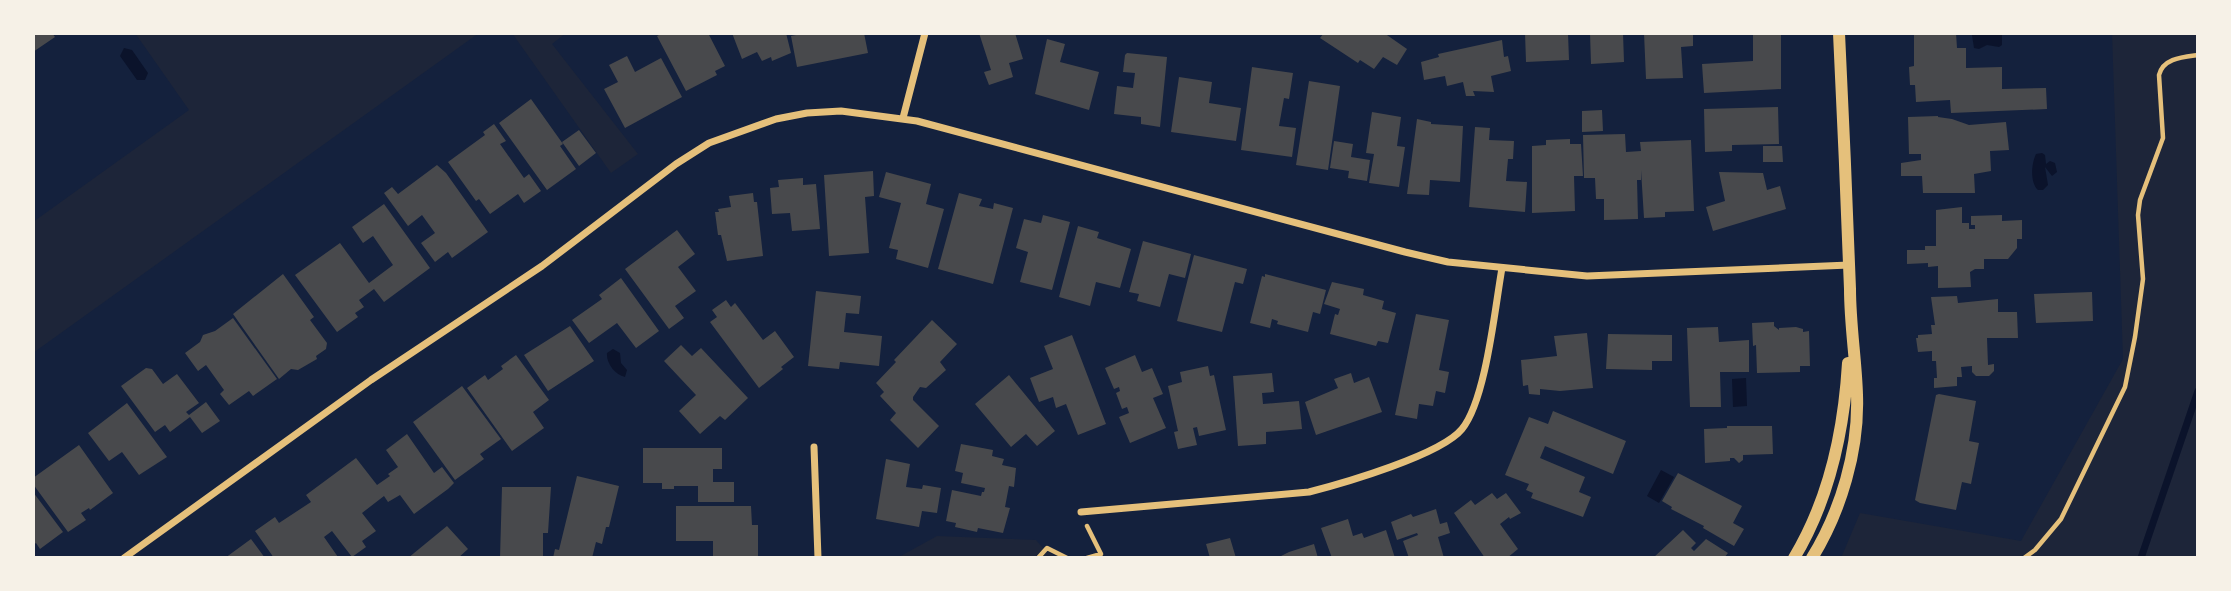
<svg xmlns="http://www.w3.org/2000/svg" width="2231" height="591" font-family="'Playfair Display',serif">
<style>
.green{fill:#1d2539}
.water{fill:#0b132b}
.lines{fill:none;stroke-linecap:round;stroke-linejoin:round}
.stream{stroke:#0b132b;stroke-width:7}
.building{fill:#48494c}
.path{stroke:#e5c07b;stroke-width:4.5}
.minor{stroke:#e5c07b;stroke-width:7}
.tertiary{stroke:#e5c07b;stroke-width:12}
</style>
<rect width="100%" height="100%" fill="#14213d"/>
<path class="green" d="M 135,33 L 479,33 L 33,353 L 33,222 L 189,110 Z
M 512,33 L 566,33 L 552,44 L 638,154 L 611,173 Z
M 2112,33 L 2198,33 L 2198,558 L 1841,558 L 1860,513 L 2021,541 L 2123,359 Z
M 937,536 L 1036,540 L 1043,548 L 1058,558 L 897,558 Z"/>
<path class="water" d="M 2002,34 L 2002,45 L 1999,47 L 1987,45 L 1979,49 L 1974,48 L 1972,35 Z
M 124,48 L 132,50 L 148,73 L 145,80 L 137,80 L 120,56 Z
M 2042,153 L 2045,155 L 2046,164 L 2050,161 L 2055,163 L 2057,172 L 2052,176 L 2045,167 L 2048,185 L 2043,190 L 2038,190 C 2030,183 2031,164 2036,154 Z
M 613,349 L 620,353 L 621,363 L 627,370 L 625,377 C 615,375 606,363 607,353 Z
M 1746,378 L 1747,406 L 1733,407 L 1732,379 Z
M 1661,470 L 1674,477 L 1659,503 L 1647,496 Z"/>
<g class="lines">
<path class="stream" d="M 2141,558 L 2198,391"/>
</g>
<path class="building" d="M 33,33 L 52,33 L 55,37 L 33,52 Z
M 663,33 L 708,33 L 725,66 L 715,71 L 717,75 L 686,91 L 657,36 Z
M 732,33 L 786,33 L 791,53 L 772,61 L 771,57 L 762,61 L 757,52 L 742,59 Z
M 806,33 L 864,33 L 868,53 L 797,67 L 791,36 Z
M 979,33 L 1015,33 L 1023,59 L 1009,63 L 1013,77 L 989,85 L 984,72 L 991,70 Z
M 1324,33 L 1384,33 L 1407,49 L 1397,65 L 1383,57 L 1374,69 L 1360,60 L 1358,63 L 1320,38 Z
M 1525,33 L 1568,33 L 1569,60 L 1526,62 Z
M 1590,33 L 1623,33 L 1624,62 L 1591,64 Z
M 1644,33 L 1693,33 L 1693,46 L 1681,47 L 1683,78 L 1646,79 Z
M 1753,33 L 1781,33 L 1781,89 L 1704,93 L 1702,64 L 1753,61 Z
M 1914,33 L 1956,33 L 1957,48 L 1966,48 L 1966,68 L 2002,67 L 2002,89 L 2046,88 L 2047,109 L 1951,113 L 1950,100 L 1916,102 L 1915,85 L 1910,85 L 1909,67 L 1914,66 Z
M 1047,39 L 1065,44 L 1060,62 L 1099,72 L 1089,110 L 1035,94 Z
M 1502,40 L 1504,57 L 1508,56 L 1511,71 L 1491,76 L 1494,92 L 1473,91 L 1475,96 L 1466,96 L 1463,82 L 1447,86 L 1445,76 L 1424,80 L 1421,62 L 1439,57 L 1438,54 Z
M 1127,53 L 1167,57 L 1160,127 L 1141,124 L 1141,117 L 1114,114 L 1117,86 L 1133,88 L 1135,73 L 1123,72 L 1125,55 Z
M 627,56 L 635,72 L 661,58 L 682,97 L 625,128 L 604,89 L 618,82 L 609,65 Z
M 1252,67 L 1293,73 L 1289,99 L 1284,98 L 1279,126 L 1296,128 L 1292,157 L 1241,150 Z
M 1179,77 L 1212,82 L 1209,103 L 1241,108 L 1236,141 L 1171,132 Z
M 1309,81 L 1340,86 L 1328,170 L 1296,165 Z
M 531,99 L 563,144 L 560,146 L 576,169 L 547,190 L 499,123 Z
M 1778,107 L 1779,144 L 1732,145 L 1732,151 L 1705,152 L 1704,109 Z
M 1602,110 L 1603,131 L 1582,132 L 1582,111 Z
M 1372,112 L 1401,117 L 1397,146 L 1405,147 L 1399,187 L 1369,183 L 1374,154 L 1366,153 Z
M 1938,116 L 1938,117 L 1952,119 L 1969,125 L 2006,122 L 2009,150 L 1990,151 L 1991,171 L 1974,174 L 1975,193 L 1923,193 L 1922,176 L 1901,176 L 1901,163 L 1921,160 L 1921,154 L 1909,154 L 1908,117 Z
M 1417,119 L 1431,122 L 1431,124 L 1463,126 L 1460,182 L 1430,180 L 1429,195 L 1407,194 Z
M 494,124 L 506,141 L 500,144 L 524,178 L 529,174 L 541,191 L 524,203 L 518,194 L 490,214 L 479,199 L 476,201 L 448,162 L 485,135 L 483,132 Z
M 1475,127 L 1490,128 L 1489,140 L 1514,141 L 1513,159 L 1508,159 L 1506,181 L 1527,182 L 1525,212 L 1469,207 Z
M 579,130 L 596,153 L 579,166 L 562,142 Z
M 1625,134 L 1626,152 L 1641,151 L 1640,142 L 1691,140 L 1694,211 L 1665,212 L 1665,217 L 1644,218 L 1641,170 L 1641,180 L 1637,180 L 1638,219 L 1604,220 L 1604,199 L 1596,199 L 1595,178 L 1584,178 L 1583,135 Z
M 1570,139 L 1570,144 L 1581,144 L 1583,176 L 1574,176 L 1575,211 L 1532,213 L 1532,146 L 1546,145 L 1546,140 Z
M 1334,141 L 1353,144 L 1351,157 L 1370,160 L 1367,181 L 1348,178 L 1349,171 L 1330,168 Z
M 1763,146 L 1782,146 L 1783,162 L 1763,162 Z
M 437,165 L 446,173 L 488,232 L 452,258 L 448,252 L 435,262 L 421,243 L 435,233 L 422,215 L 408,226 L 384,193 L 392,187 L 398,194 Z
M 873,171 L 874,196 L 865,197 L 869,253 L 829,256 L 824,175 Z
M 886,172 L 931,184 L 926,204 L 944,209 L 928,268 L 896,259 L 898,250 L 889,248 L 901,203 L 879,197 Z
M 1719,172 L 1763,173 L 1767,190 L 1780,186 L 1786,209 L 1713,231 L 1706,207 L 1725,201 Z
M 803,178 L 803,185 L 816,184 L 820,229 L 792,231 L 790,213 L 772,214 L 770,188 L 779,187 L 778,180 Z
M 753,193 L 754,202 L 757,202 L 763,256 L 727,261 L 721,235 L 718,235 L 715,212 L 719,212 L 718,209 L 731,207 L 729,196 Z
M 959,193 L 982,199 L 979,206 L 993,209 L 994,203 L 1013,208 L 993,284 L 938,269 Z
M 384,204 L 430,268 L 384,302 L 374,289 L 359,300 L 364,307 L 355,313 L 358,317 L 337,332 L 295,275 L 340,243 L 369,283 L 393,265 L 373,236 L 363,243 L 352,227 Z
M 1962,207 L 1962,223 L 1969,223 L 1969,229 L 1975,229 L 1975,225 L 1971,225 L 1971,216 L 2002,215 L 2002,221 L 2022,220 L 2022,239 L 2017,239 L 2017,248 L 2008,259 L 1984,259 L 1984,269 L 1975,269 L 1970,272 L 1971,287 L 1938,288 L 1938,266 L 1928,267 L 1928,263 L 1907,264 L 1907,250 L 1925,250 L 1925,246 L 1936,246 L 1936,210 Z
M 1043,215 L 1070,222 L 1052,290 L 1020,282 L 1028,252 L 1016,248 L 1024,219 L 1041,223 Z
M 1078,226 L 1099,232 L 1097,238 L 1131,249 L 1120,288 L 1096,282 L 1090,306 L 1059,297 Z
M 677,230 L 695,254 L 678,267 L 696,291 L 675,306 L 684,318 L 669,329 L 625,269 Z
M 1143,241 L 1191,254 L 1185,278 L 1169,274 L 1160,307 L 1137,301 L 1139,294 L 1129,292 Z
M 1194,255 L 1247,269 L 1243,284 L 1235,282 L 1222,332 L 1177,321 Z
M 283,274 L 314,317 L 310,320 L 327,343 L 326,349 L 316,356 L 317,359 L 298,370 L 291,369 L 279,379 L 233,314 Z
M 1265,274 L 1326,290 L 1320,314 L 1313,312 L 1308,332 L 1277,324 L 1278,321 L 1272,319 L 1270,328 L 1250,323 L 1262,276 L 1265,277 Z
M 621,278 L 659,331 L 636,348 L 617,323 L 589,343 L 572,320 L 602,299 L 599,295 Z
M 1332,282 L 1364,289 L 1363,295 L 1384,301 L 1382,309 L 1396,313 L 1388,343 L 1378,341 L 1376,346 L 1330,334 L 1335,314 L 1338,315 L 1340,309 L 1324,304 Z
M 816,291 L 861,296 L 859,314 L 846,313 L 844,332 L 882,336 L 879,366 L 840,362 L 839,369 L 808,366 Z
M 2092,292 L 2093,321 L 2036,323 L 2034,294 Z
M 1957,296 L 1958,303 L 1998,299 L 1998,312 L 2017,312 L 2018,338 L 1987,338 L 1988,365 L 1994,364 L 1994,371 L 1989,376 L 1976,376 L 1972,372 L 1972,366 L 1961,367 L 1962,377 L 1957,377 L 1957,386 L 1934,388 L 1934,378 L 1937,378 L 1936,361 L 1932,361 L 1932,351 L 1918,352 L 1916,338 L 1918,338 L 1918,335 L 1932,334 L 1931,325 L 1935,325 L 1931,297 Z
M 726,300 L 731,307 L 735,303 L 763,340 L 775,331 L 794,357 L 781,367 L 783,369 L 759,388 L 710,322 L 717,317 L 712,310 Z
M 1416,314 L 1449,320 L 1439,370 L 1449,372 L 1445,393 L 1436,391 L 1433,406 L 1419,404 L 1417,419 L 1395,415 Z
M 233,318 L 277,379 L 253,396 L 249,391 L 229,405 L 220,394 L 224,390 L 206,365 L 198,371 L 185,353 L 200,342 L 203,335 L 215,331 Z
M 932,320 L 957,344 L 940,362 L 946,370 L 926,388 L 920,387 L 913,397 L 913,400 L 939,426 L 918,448 L 890,420 L 896,413 L 880,396 L 884,392 L 876,383 L 896,362 L 894,360 Z
M 1774,322 L 1774,326 L 1779,330 L 1779,328 L 1796,327 L 1803,329 L 1803,332 L 1809,331 L 1810,366 L 1800,366 L 1800,372 L 1757,373 L 1756,345 L 1753,346 L 1752,323 Z
M 570,326 L 594,361 L 548,391 L 524,355 Z
M 1718,327 L 1719,342 L 1749,340 L 1749,372 L 1720,372 L 1721,407 L 1690,407 L 1687,328 Z
M 1587,333 L 1593,388 L 1560,391 L 1540,389 L 1540,395 L 1529,394 L 1528,385 L 1523,386 L 1521,360 L 1557,356 L 1554,336 Z
M 1608,334 L 1672,335 L 1672,361 L 1652,361 L 1652,370 L 1606,369 Z
M 1072,335 L 1106,424 L 1078,435 L 1066,404 L 1056,408 L 1053,397 L 1039,402 L 1030,378 L 1053,369 L 1044,346 Z
M 681,345 L 692,356 L 701,348 L 748,398 L 725,420 L 720,416 L 700,434 L 679,411 L 696,395 L 664,361 Z
M 516,355 L 549,400 L 533,412 L 544,428 L 512,451 L 467,388 L 485,375 L 488,380 L 503,369 L 501,366 Z
M 1135,355 L 1142,372 L 1152,368 L 1163,394 L 1153,398 L 1166,428 L 1130,443 L 1119,417 L 1129,413 L 1127,407 L 1122,409 L 1116,393 L 1120,391 L 1119,387 L 1114,389 L 1105,368 Z
M 1208,366 L 1210,376 L 1214,375 L 1226,430 L 1199,436 L 1197,427 L 1193,428 L 1197,445 L 1178,449 L 1174,432 L 1178,431 L 1168,386 L 1182,382 L 1180,372 Z
M 146,368 L 152,369 L 163,384 L 177,374 L 199,403 L 186,412 L 189,415 L 206,402 L 220,421 L 202,433 L 190,417 L 170,432 L 165,425 L 155,432 L 121,386 Z
M 1272,373 L 1274,392 L 1262,393 L 1263,404 L 1299,401 L 1302,429 L 1266,432 L 1266,444 L 1238,446 L 1233,376 Z
M 1351,373 L 1354,383 L 1369,377 L 1382,412 L 1316,435 L 1305,402 L 1338,388 L 1334,379 Z
M 1009,375 L 1055,431 L 1037,446 L 1026,434 L 1011,447 L 975,404 Z
M 462,386 L 501,439 L 480,454 L 484,459 L 455,480 L 413,422 Z
M 1939,394 L 1976,401 L 1969,441 L 1979,443 L 1971,484 L 1962,482 L 1956,510 L 1920,503 L 1915,500 L 1936,395 Z
M 127,403 L 167,457 L 139,475 L 122,452 L 109,461 L 88,433 Z
M 1553,411 L 1626,441 L 1613,474 L 1545,446 L 1540,458 L 1585,477 L 1579,492 L 1591,497 L 1583,517 L 1531,498 L 1533,493 L 1526,490 L 1529,484 L 1505,475 L 1529,417 L 1548,424 Z
M 1727,426 L 1772,426 L 1773,454 L 1743,455 L 1743,460 L 1739,463 L 1734,458 L 1730,458 L 1730,461 L 1705,463 L 1704,429 L 1727,428 Z
M 407,434 L 434,473 L 442,467 L 454,483 L 448,489 L 414,514 L 400,495 L 388,502 L 384,496 L 362,513 L 376,531 L 362,541 L 366,547 L 352,557 L 332,531 L 324,537 L 338,557 L 336,558 L 274,558 L 255,531 L 275,517 L 279,523 L 311,502 L 306,495 L 356,458 L 377,485 L 390,476 L 388,474 L 398,467 L 386,450 Z
M 961,444 L 993,450 L 992,456 L 1004,459 L 1002,465 L 1016,468 L 1014,487 L 1009,486 L 1005,507 L 1010,508 L 1003,533 L 978,528 L 977,532 L 955,527 L 956,523 L 946,521 L 952,490 L 981,496 L 982,492 L 984,492 L 985,488 L 961,483 L 963,473 L 955,471 Z
M 79,445 L 113,493 L 90,510 L 89,508 L 81,513 L 86,520 L 68,532 L 33,484 L 33,478 Z
M 643,448 L 722,448 L 722,469 L 713,469 L 713,482 L 734,482 L 734,502 L 698,502 L 698,486 L 674,486 L 674,489 L 662,489 L 662,483 L 643,483 Z
M 886,459 L 910,464 L 906,487 L 922,489 L 923,485 L 941,488 L 937,513 L 922,511 L 919,527 L 876,519 Z
M 1678,473 L 1742,506 L 1733,523 L 1744,529 L 1734,546 L 1703,528 L 1704,526 L 1671,509 L 1672,507 L 1662,501 Z
M 577,476 L 619,486 L 609,527 L 606,527 L 602,544 L 596,542 L 592,558 L 553,558 L 555,549 L 559,550 Z
M 502,487 L 551,487 L 548,533 L 543,533 L 543,558 L 500,558 Z
M 33,492 L 63,532 L 40,549 L 36,543 L 33,545 Z
M 1492,493 L 1497,499 L 1506,493 L 1521,513 L 1510,519 L 1509,517 L 1500,524 L 1518,549 L 1507,558 L 1485,558 L 1454,513 L 1471,500 L 1475,505 Z
M 676,506 L 751,506 L 752,525 L 758,525 L 758,557 L 713,557 L 713,541 L 676,541 Z
M 1436,509 L 1440,524 L 1447,522 L 1450,533 L 1438,537 L 1444,558 L 1409,558 L 1403,541 L 1418,535 L 1417,533 L 1397,540 L 1391,522 L 1411,514 L 1413,517 Z
M 1348,519 L 1353,536 L 1362,533 L 1364,538 L 1386,530 L 1395,558 L 1332,558 L 1321,528 Z
M 447,526 L 468,549 L 458,558 L 408,558 Z
M 1683,530 L 1696,543 L 1691,548 L 1694,551 L 1706,539 L 1728,553 L 1724,558 L 1653,558 Z
M 1230,538 L 1236,558 L 1210,558 L 1206,544 Z
M 251,539 L 265,558 L 225,558 Z
M 1314,544 L 1318,558 L 1277,558 L 1289,552 Z"/>
<g class="lines">
<path class="path" d="M 1038,558 L 1047,548 L 1067,558
M 1087,558 L 1101,554 L 1087,526
M 2024,558 L 2035,550 L 2061,519 L 2125,387 L 2135,337 L 2143,279 L 2138,215 L 2140,200 L 2163,138 L 2159,75 C 2163,58 2183,57 2198,55"/>
<path class="minor" d="M 903,118 L 925,33
M 814,447 L 818,558
M 1081,512 L 1309,492 C 1344,483 1441,455 1462,429 C 1486,400 1495,307 1502,268
M 124,558 L 371,380 L 542,266 L 676,164 L 709,143 L 776,119 L 807,113 L 841,111 L 917,121 L 1405,252 L 1448,262 L 1587,276 L 1849,265"/>
<path class="tertiary" d="M 1794,558 C 1829,500 1844,430 1848,363
M 1812,558 C 1841,511 1859,450 1857,395 C 1856,360 1850,325 1850,289 C 1847,204 1843,118 1839,33"/>
</g>
<rect width="2231" height="591" fill="none" stroke="#f6f1e7" stroke-width="70"/>
</svg>
